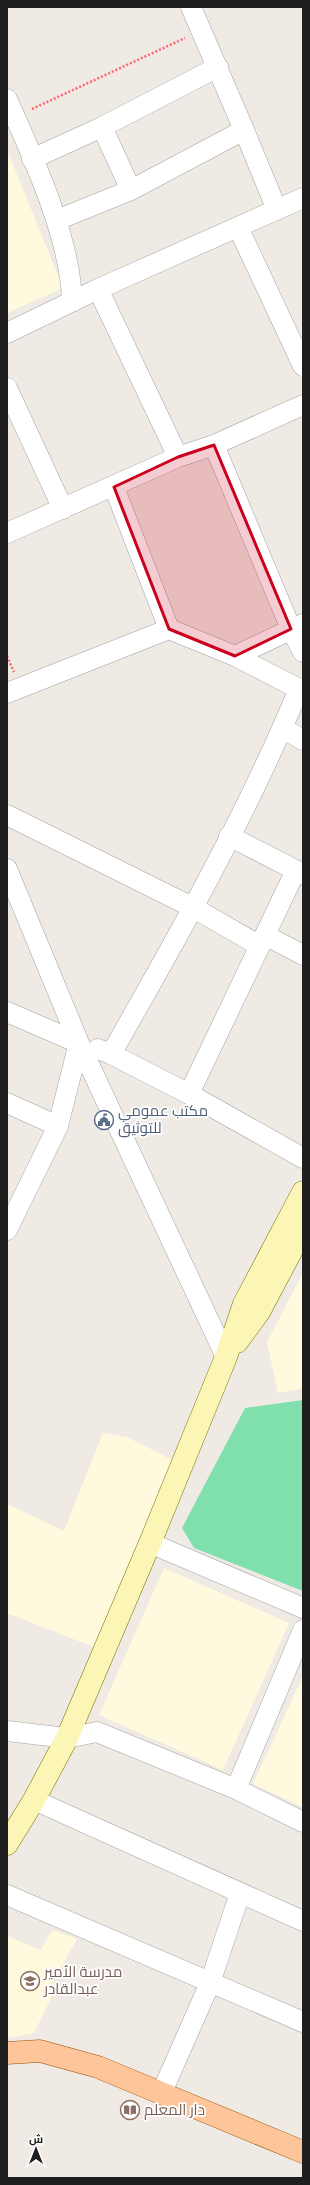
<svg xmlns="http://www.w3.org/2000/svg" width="310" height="2185" font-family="'Exo 2',Cairo,sans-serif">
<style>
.education{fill:#fffadd}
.pitch{fill:#7fe0ad}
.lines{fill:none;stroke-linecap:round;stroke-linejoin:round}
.minor-casing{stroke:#a2a2a2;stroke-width:21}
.secondary-casing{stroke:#777302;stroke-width:23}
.primary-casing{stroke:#985000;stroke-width:23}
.path{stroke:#fd676d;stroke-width:2.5;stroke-dasharray:2 2;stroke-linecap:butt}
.minor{stroke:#fff;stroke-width:20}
.secondary{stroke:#fbf5b6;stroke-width:22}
.primary{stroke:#fec59a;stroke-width:22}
.marked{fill:#cc001d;fill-opacity:0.2;stroke:#cc001d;stroke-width:3;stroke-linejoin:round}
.labels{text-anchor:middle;stroke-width:3.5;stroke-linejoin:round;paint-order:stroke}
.service-label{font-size:15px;fill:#4e5e75;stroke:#fff;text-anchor:start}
.education-label{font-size:15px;fill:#785e54;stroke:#fff;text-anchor:start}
</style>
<rect width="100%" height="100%" fill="#efeae4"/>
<path class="education" d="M 7,150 L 63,288 L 7,313 Z
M 303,1273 L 303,1388 L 278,1393 L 267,1342 Z
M 103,1433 L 127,1437 L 178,1463 L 104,1651 L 7,1613 L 7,1504 L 64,1531 Z
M 164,1568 L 289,1623 L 223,1770 L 99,1715 Z
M 303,1676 L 303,1807 L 253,1784 Z
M 52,1930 L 77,1939 L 51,1985 L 56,1988 L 34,2033 L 7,2038 L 7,1936 L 41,1950 Z"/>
<path class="pitch" d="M 303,1400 L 303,1591 L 194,1548 L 182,1528 L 245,1408 Z"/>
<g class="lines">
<g class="minor-casing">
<path id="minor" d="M 7,99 C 33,157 71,239 72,302
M 102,127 L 131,190
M 244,130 L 277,210
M 32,159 L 102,127 L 218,67
M 57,220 L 131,190 L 244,130 L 191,7
M 238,227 L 303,366
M 98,289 L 178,457
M 7,333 L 98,289 L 303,198
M 7,388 L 63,509
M 214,445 L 291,629 L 303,652
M 114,487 L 169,629 L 235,656 L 303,691
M 7,533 L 178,457 L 214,445 L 303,405
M 235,656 L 303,624
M 7,693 L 169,629
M 282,728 L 303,740
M 7,815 L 194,908 L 260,946
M 229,836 L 303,874
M 7,869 L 79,1043 L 226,1357
M 265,935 L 303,955
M 7,1012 L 79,1043 L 58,1126 L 7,1230
M 98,1049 L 111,1054 L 189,1094 L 303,1158
M 111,1054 C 179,935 246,816 299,689
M 189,1094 L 296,870
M 7,1103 L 58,1126
M 150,1543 L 303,1608
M 7,1731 L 67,1738 L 97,1732 L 236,1789 L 303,1822
M 236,1789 L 303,1630
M 34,1800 L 303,1921
M 7,1895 L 303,2022
M 162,2092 L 210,1983 L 240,1893"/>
</g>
<g class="secondary-casing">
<path id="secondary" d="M 237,1342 L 259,1312 L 303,1229
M 7,1844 L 34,1800 L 67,1738 L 150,1543 L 226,1357 L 244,1304 L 303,1192"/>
</g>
<g class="primary-casing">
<path id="primary" d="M 7,2053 L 40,2051 L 98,2067 L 303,2152"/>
</g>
<path class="path" d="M 32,109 L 185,38
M 7,656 L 14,672"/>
<use href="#minor" class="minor"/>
<use href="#secondary" class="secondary"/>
<use href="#primary" class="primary"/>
</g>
<path class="marked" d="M 214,445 L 291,629 L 235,656 L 169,629 L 114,487 L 178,457 Z"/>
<defs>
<g id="civic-ring" transform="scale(1)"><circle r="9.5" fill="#fff" stroke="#5c6f8a" stroke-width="1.5"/><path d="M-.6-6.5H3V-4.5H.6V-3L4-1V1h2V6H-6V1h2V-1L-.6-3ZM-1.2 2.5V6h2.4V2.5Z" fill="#5c6f8a"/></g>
<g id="school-ring" transform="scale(1)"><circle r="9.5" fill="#fff" stroke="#8d6e63" stroke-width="1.5"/><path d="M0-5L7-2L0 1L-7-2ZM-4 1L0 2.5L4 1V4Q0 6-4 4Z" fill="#8d6e63"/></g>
<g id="library-ring" transform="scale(1)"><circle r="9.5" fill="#fff" stroke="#8d6e63" stroke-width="1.5"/><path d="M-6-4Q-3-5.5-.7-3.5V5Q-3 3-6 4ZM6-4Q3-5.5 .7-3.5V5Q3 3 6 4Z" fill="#8d6e63"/></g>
</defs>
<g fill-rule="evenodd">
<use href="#civic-ring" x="104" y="1120"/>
<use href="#school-ring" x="30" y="1981"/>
<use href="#library-ring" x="130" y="2110"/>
</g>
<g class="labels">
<g class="service-label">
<text x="118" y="1116">مكتب عمومي<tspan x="118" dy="17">للتوثيق</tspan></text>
</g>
<g class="education-label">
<text x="44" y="1977">مدرسة الأمير<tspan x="44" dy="17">عبدالقادر</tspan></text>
<text x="144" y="2115">دار المعلم</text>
</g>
</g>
<rect width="310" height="2185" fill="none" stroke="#1e1e1e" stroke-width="16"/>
<g transform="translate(36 2149)" stroke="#ffffff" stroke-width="3" paint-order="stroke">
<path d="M0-3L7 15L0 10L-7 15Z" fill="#1e1e1e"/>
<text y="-6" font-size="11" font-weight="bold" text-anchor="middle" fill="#1e1e1e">ش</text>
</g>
</svg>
